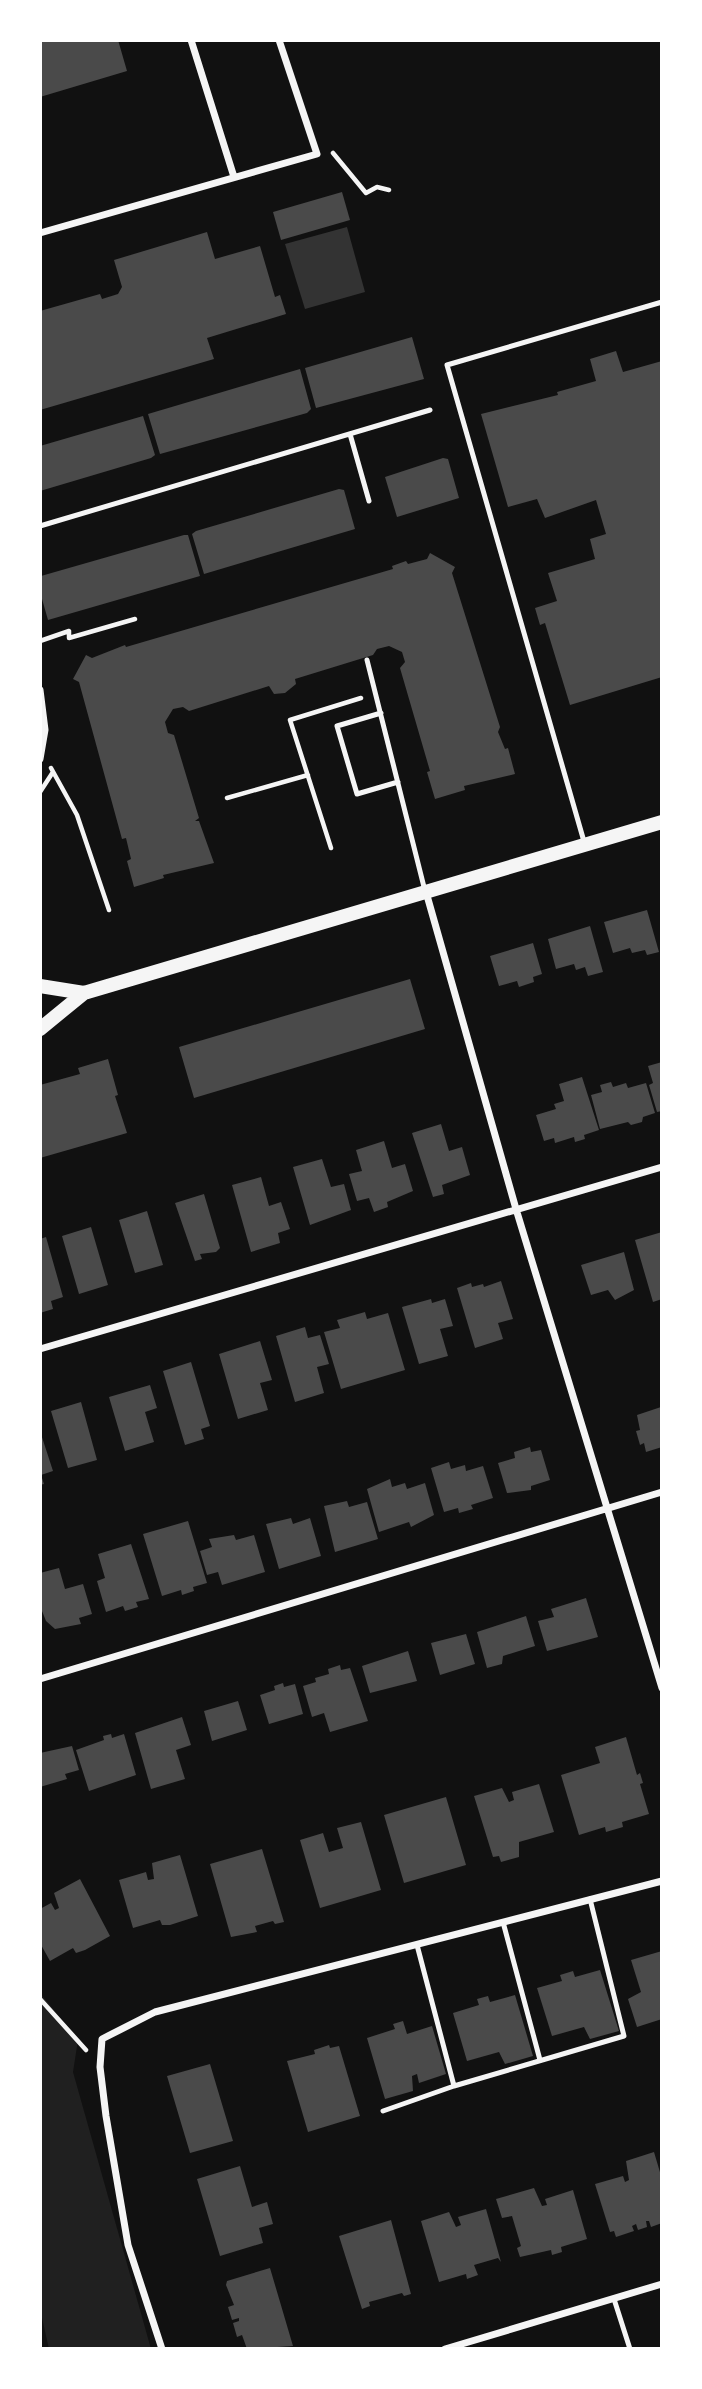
<svg xmlns="http://www.w3.org/2000/svg" width="702" height="2389" font-family="'Sofia Sans Condensed',sans-serif">
<style>
.green{fill:#202020}
.water{fill:#333}
.building{fill:#4a4a4a}
.lines{fill:none;stroke-linecap:round;stroke-linejoin:round}
.path{stroke:#f5f5f5;stroke-width:4.5}
.service{stroke:#f5f5f5;stroke-width:5}
.minor{stroke:#f5f5f5;stroke-width:7}
.secondary{stroke:#f5f5f5;stroke-width:14}
</style>
<rect width="100%" height="100%" fill="#111"/>
<path class="green" d="M 40,1993 L 78,2040 L 73,2072 L 151,2349 L 49,2349 L 40,2309 Z"/>
<path class="water" d="M 347,227 L 365,292 L 305,309 L 285,244 Z"/>
<path class="building" d="M 40,40 L 118,40 L 127,71 L 40,97 Z
M 342,192 L 350,220 L 281,240 L 273,212 Z
M 207,232 L 215,259 L 260,246 L 275,297 L 280,295 L 286,314 L 207,338 L 214,359 L 40,410 L 40,311 L 100,294 L 102,299 L 118,294 L 122,287 L 114,260 Z
M 412,337 L 424,379 L 316,408 L 305,368 Z
M 616,351 L 623,372 L 662,361 L 662,677 L 570,705 L 545,623 L 540,625 L 535,608 L 557,601 L 548,573 L 595,559 L 590,539 L 606,534 L 596,500 L 545,518 L 537,499 L 508,507 L 481,414 L 558,395 L 557,392 L 596,381 L 590,359 Z
M 300,369 L 311,409 L 307,413 L 160,454 L 148,414 Z
M 143,416 L 155,455 L 151,458 L 40,491 L 40,446 Z
M 443,458 L 448,459 L 459,498 L 397,517 L 385,477 Z
M 339,489 L 344,490 L 355,529 L 204,574 L 192,534 L 196,531 Z
M 184,535 L 188,535 L 200,576 L 48,620 L 40,592 L 41,576 Z
M 430,553 L 455,567 L 452,573 L 500,727 L 498,732 L 505,749 L 508,748 L 515,774 L 464,786 L 465,790 L 435,799 L 427,772 L 430,771 L 400,668 L 405,662 L 402,652 L 389,646 L 377,649 L 373,655 L 295,679 L 296,684 L 285,693 L 274,694 L 269,686 L 189,711 L 183,707 L 173,709 L 165,722 L 168,733 L 174,735 L 199,818 L 195,821 L 199,821 L 214,863 L 163,875 L 164,878 L 134,887 L 127,861 L 131,859 L 126,838 L 122,839 L 79,682 L 73,679 L 86,655 L 92,658 L 125,645 L 126,647 L 393,569 L 392,566 L 406,561 L 408,564 L 427,559 Z
M 647,910 L 659,952 L 647,955 L 645,950 L 632,953 L 630,948 L 613,953 L 604,922 Z
M 590,926 L 603,972 L 588,976 L 585,967 L 576,970 L 574,964 L 556,969 L 548,939 Z
M 533,943 L 542,974 L 533,977 L 534,982 L 519,987 L 517,981 L 499,986 L 490,956 Z
M 410,979 L 425,1029 L 194,1098 L 179,1047 Z
M 108,1059 L 118,1095 L 115,1096 L 127,1133 L 40,1158 L 40,1085 L 80,1074 L 78,1068 Z
M 662,1062 L 662,1111 L 657,1112 L 649,1085 L 653,1083 L 648,1066 Z
M 582,1077 L 599,1130 L 584,1135 L 585,1139 L 575,1142 L 574,1137 L 555,1143 L 554,1138 L 544,1141 L 536,1115 L 556,1109 L 554,1104 L 564,1101 L 559,1084 Z
M 611,1082 L 613,1087 L 626,1083 L 628,1088 L 646,1083 L 655,1113 L 643,1117 L 642,1122 L 631,1125 L 628,1122 L 600,1129 L 591,1095 L 602,1092 L 600,1085 Z
M 441,1124 L 449,1151 L 462,1147 L 470,1175 L 442,1185 L 444,1194 L 433,1197 L 412,1133 Z
M 384,1141 L 392,1168 L 405,1164 L 413,1191 L 387,1202 L 388,1207 L 374,1212 L 369,1198 L 357,1201 L 349,1174 L 362,1171 L 356,1150 Z
M 322,1159 L 331,1187 L 344,1184 L 351,1210 L 310,1225 L 293,1167 Z
M 261,1177 L 269,1206 L 281,1202 L 290,1229 L 278,1233 L 280,1243 L 251,1252 L 232,1185 Z
M 204,1194 L 220,1248 L 216,1252 L 200,1254 L 202,1259 L 195,1261 L 175,1203 Z
M 147,1211 L 163,1265 L 135,1273 L 119,1220 Z
M 91,1227 L 108,1285 L 79,1294 L 62,1236 Z
M 662,1232 L 662,1299 L 653,1302 L 635,1240 Z
M 46,1237 L 63,1297 L 51,1301 L 53,1309 L 40,1313 L 40,1239 Z
M 624,1252 L 634,1290 L 615,1300 L 608,1290 L 591,1295 L 581,1265 Z
M 501,1281 L 513,1319 L 498,1323 L 503,1339 L 475,1348 L 457,1288 L 471,1283 L 472,1287 L 483,1284 L 484,1287 Z
M 431,1299 L 432,1303 L 445,1299 L 453,1326 L 440,1329 L 448,1356 L 419,1364 L 402,1307 Z
M 365,1312 L 367,1319 L 388,1313 L 405,1370 L 341,1389 L 324,1332 L 340,1328 L 337,1320 Z
M 305,1327 L 308,1338 L 320,1335 L 329,1364 L 317,1367 L 324,1393 L 295,1402 L 276,1336 Z
M 260,1341 L 272,1380 L 260,1383 L 268,1410 L 238,1419 L 219,1354 Z
M 191,1362 L 210,1426 L 201,1429 L 204,1439 L 185,1445 L 163,1371 Z
M 150,1385 L 157,1408 L 145,1412 L 154,1442 L 125,1451 L 109,1397 Z
M 81,1402 L 97,1460 L 68,1468 L 51,1411 Z
M 661,1407 L 662,1447 L 646,1452 L 644,1443 L 640,1445 L 636,1431 L 640,1430 L 637,1415 Z
M 40,1431 L 53,1471 L 41,1475 L 44,1484 L 40,1485 Z
M 530,1447 L 531,1452 L 541,1450 L 550,1480 L 531,1486 L 531,1490 L 507,1493 L 498,1463 L 515,1458 L 514,1452 Z
M 449,1462 L 451,1469 L 465,1465 L 466,1471 L 483,1466 L 493,1498 L 471,1505 L 473,1509 L 459,1513 L 458,1508 L 444,1512 L 431,1468 Z
M 390,1479 L 392,1487 L 405,1483 L 407,1489 L 425,1483 L 434,1515 L 411,1527 L 409,1522 L 379,1532 L 367,1489 Z
M 347,1501 L 349,1507 L 367,1502 L 378,1539 L 335,1552 L 324,1506 Z
M 291,1518 L 293,1524 L 310,1518 L 321,1556 L 279,1569 L 266,1524 Z
M 188,1521 L 207,1583 L 193,1587 L 194,1591 L 182,1595 L 181,1590 L 162,1596 L 143,1534 Z
M 234,1535 L 236,1540 L 254,1535 L 265,1572 L 222,1585 L 218,1572 L 207,1575 L 200,1551 L 212,1547 L 209,1539 Z
M 131,1544 L 149,1599 L 136,1602 L 138,1607 L 125,1611 L 123,1606 L 106,1612 L 97,1581 L 105,1578 L 98,1554 Z
M 59,1568 L 65,1589 L 83,1584 L 92,1614 L 79,1618 L 81,1624 L 55,1629 L 46,1621 L 40,1606 L 40,1573 Z
M 586,1598 L 598,1637 L 547,1651 L 538,1621 L 554,1617 L 551,1609 Z
M 526,1616 L 535,1646 L 503,1656 L 502,1664 L 487,1668 L 477,1632 Z
M 466,1634 L 475,1664 L 440,1675 L 431,1643 Z
M 408,1651 L 417,1681 L 370,1693 L 362,1666 Z
M 340,1665 L 341,1670 L 350,1668 L 368,1721 L 330,1732 L 324,1713 L 312,1717 L 303,1686 L 316,1682 L 315,1678 L 329,1674 L 328,1669 Z
M 283,1683 L 284,1687 L 295,1684 L 303,1714 L 269,1724 L 260,1695 L 275,1690 L 274,1686 Z
M 238,1701 L 247,1730 L 212,1741 L 204,1711 Z
M 182,1717 L 191,1745 L 176,1750 L 185,1779 L 151,1789 L 135,1733 Z
M 111,1734 L 112,1738 L 124,1734 L 136,1775 L 89,1791 L 76,1750 L 104,1740 L 103,1736 Z
M 626,1737 L 637,1775 L 640,1773 L 643,1783 L 640,1784 L 649,1814 L 622,1822 L 623,1827 L 606,1832 L 605,1827 L 579,1835 L 561,1775 L 600,1763 L 595,1747 Z
M 72,1746 L 79,1770 L 65,1774 L 67,1779 L 40,1787 L 40,1753 Z
M 539,1784 L 554,1832 L 519,1842 L 519,1857 L 501,1862 L 499,1856 L 493,1857 L 474,1796 L 502,1788 L 509,1802 L 514,1800 L 512,1792 Z
M 446,1797 L 466,1865 L 404,1883 L 384,1815 Z
M 361,1822 L 381,1890 L 320,1908 L 300,1840 L 323,1833 L 329,1852 L 343,1848 L 337,1828 Z
M 262,1849 L 284,1922 L 275,1924 L 273,1921 L 255,1926 L 257,1932 L 231,1937 L 210,1864 Z
M 180,1855 L 198,1916 L 170,1925 L 162,1925 L 160,1920 L 133,1928 L 119,1880 L 146,1872 L 148,1880 L 154,1879 L 152,1863 Z
M 80,1879 L 110,1936 L 85,1950 L 76,1953 L 73,1948 L 50,1961 L 40,1943 L 40,1909 L 51,1903 L 55,1910 L 59,1908 L 54,1893 Z
M 662,1951 L 662,2019 L 637,2027 L 628,1999 L 641,1992 L 631,1960 Z
M 600,1970 L 619,2031 L 590,2039 L 584,2027 L 552,2036 L 537,1988 L 562,1981 L 560,1975 L 573,1971 L 575,1977 Z
M 515,1995 L 533,2056 L 505,2064 L 499,2052 L 467,2061 L 453,2013 L 479,2005 L 477,1999 L 488,1996 L 490,2002 Z
M 403,2021 L 407,2034 L 432,2026 L 446,2074 L 419,2083 L 417,2074 L 412,2076 L 413,2091 L 385,2099 L 367,2038 L 395,2029 L 393,2024 Z
M 329,2045 L 330,2048 L 339,2046 L 360,2116 L 308,2132 L 287,2061 L 315,2054 L 314,2050 Z
M 210,2064 L 233,2141 L 190,2153 L 167,2076 Z
M 654,2152 L 662,2179 L 662,2223 L 651,2227 L 649,2221 L 646,2221 L 647,2227 L 638,2230 L 636,2224 L 632,2226 L 634,2231 L 616,2237 L 614,2231 L 610,2232 L 595,2184 L 623,2176 L 625,2182 L 629,2180 L 626,2161 Z
M 240,2166 L 252,2207 L 267,2202 L 273,2224 L 259,2228 L 263,2243 L 220,2256 L 197,2179 Z
M 534,2188 L 542,2206 L 547,2205 L 545,2199 L 573,2190 L 587,2239 L 561,2247 L 562,2252 L 552,2255 L 551,2250 L 520,2257 L 517,2248 L 521,2246 L 512,2216 L 502,2218 L 496,2199 Z
M 486,2209 L 501,2262 L 498,2258 L 474,2265 L 478,2275 L 467,2279 L 466,2274 L 439,2282 L 421,2221 L 449,2212 L 456,2227 L 461,2225 L 458,2217 Z
M 391,2220 L 411,2294 L 404,2296 L 402,2293 L 369,2302 L 370,2306 L 362,2309 L 339,2236 Z
M 270,2268 L 293,2346 L 247,2349 L 242,2335 L 237,2337 L 233,2323 L 239,2321 L 239,2318 L 232,2320 L 228,2307 L 234,2305 L 226,2285 L 227,2281 Z"/>
<g class="lines">
<path class="path" d="M 333,153 L 366,193 L 377,187 L 389,190
M 40,641 L 69,631 L 69,638 L 135,619
M 51,768 L 77,815 L 109,910
M 40,792 L 53,772
M 227,798 L 308,775
M 331,848 L 290,720 L 361,698
M 40,1999 L 86,2050"/>
<path class="service" d="M 350,434 L 369,501
M 40,526 L 430,410
M 367,660 L 425,891
M 381,713 L 337,726 L 357,794 L 398,782
M 585,845 L 447,365 L 662,302
M 503,1922 L 540,2060
M 417,1945 L 454,2086 L 624,2036 L 590,1899
M 383,2111 L 454,2086
M 614,2299 L 630,2349"/>
<path class="minor" d="M 191,40 L 234,177
M 40,233 L 317,154 L 279,40
M 40,690 L 45,730 L 40,759
M 426,892 L 516,1209 L 662,1688
M 40,1349 L 662,1167
M 40,1679 L 662,1492
M 162,2349 L 128,2245 L 106,2116 L 100,2067 L 102,2039 L 155,2012 L 662,1881
M 445,2349 L 662,2284"/>
<path class="secondary" d="M 40,986 L 84,993 L 662,822
M 40,1029 L 84,993"/>
</g>
<rect width="702" height="2389" fill="none" stroke="#ffffff" stroke-width="84"/>
</svg>
